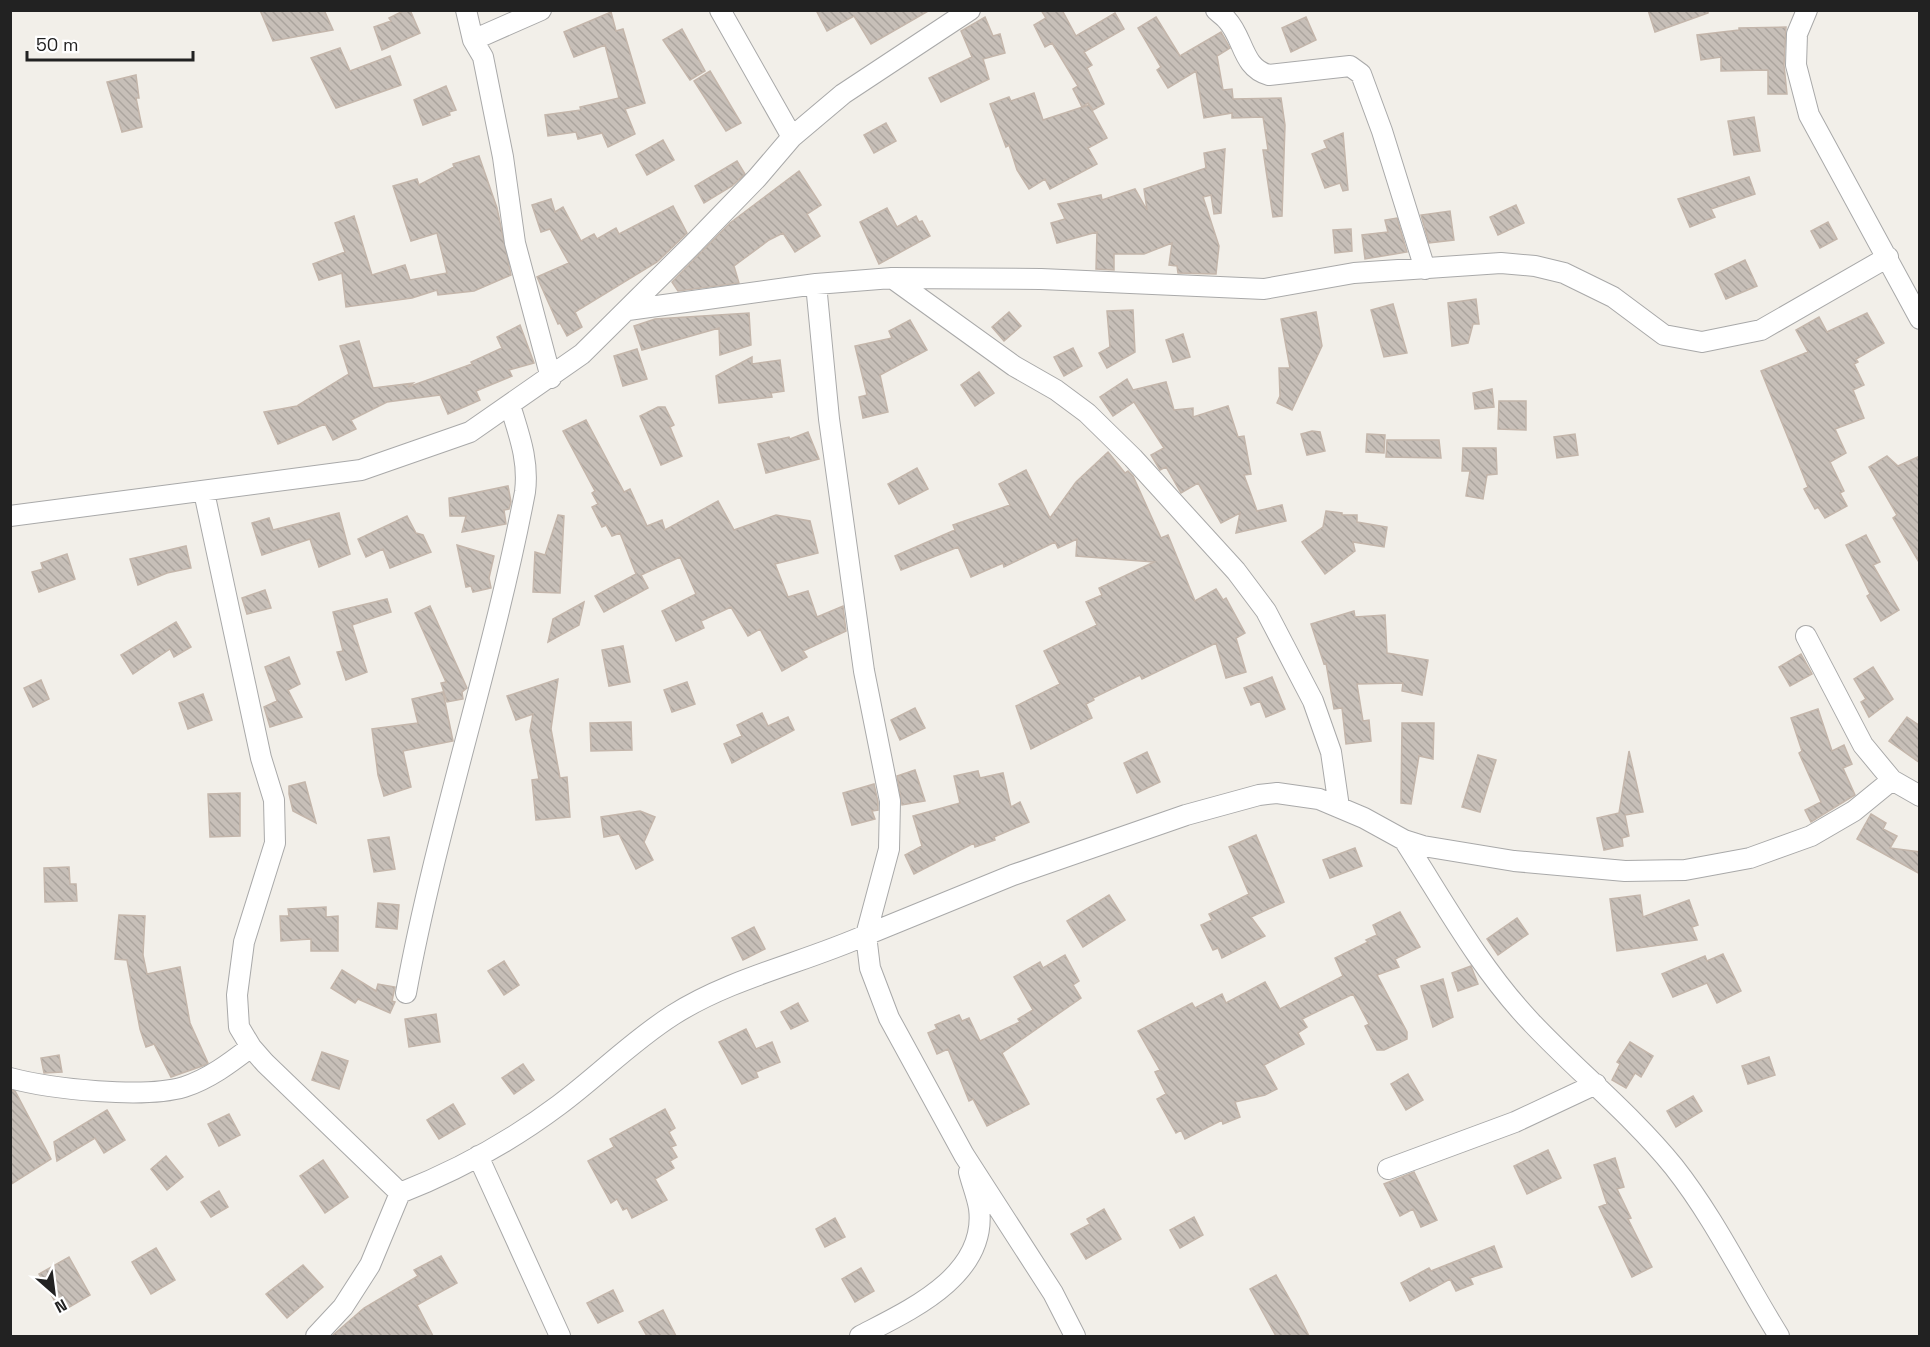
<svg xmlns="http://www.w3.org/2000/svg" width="1930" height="1347" font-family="'Space Grotesk',sans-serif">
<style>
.building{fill:url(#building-back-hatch);stroke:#c4b6ab;stroke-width:1.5}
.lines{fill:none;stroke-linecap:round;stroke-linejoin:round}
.minor-casing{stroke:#a9a9a9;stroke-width:22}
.minor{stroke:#fff;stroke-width:20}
</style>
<defs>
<pattern id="building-back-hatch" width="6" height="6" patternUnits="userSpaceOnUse" patternTransform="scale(1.5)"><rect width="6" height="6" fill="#c7bfb8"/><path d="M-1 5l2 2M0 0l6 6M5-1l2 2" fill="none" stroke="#aba49e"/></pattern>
</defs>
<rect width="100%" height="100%" fill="#f2efe9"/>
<path class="building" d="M 260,10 L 324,10 L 333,30 L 273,41 Z
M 405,10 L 410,10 L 420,33 L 382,50 L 374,27 L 391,21 L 389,18 Z
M 816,10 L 930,10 L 871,44 L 854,16 L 827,31 Z
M 1041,10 L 1062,10 L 1076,36 L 1115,13 L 1124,29 L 1084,52 L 1092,65 L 1087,68 L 1104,104 L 1093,110 L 1088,103 L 1082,107 L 1073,89 L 1078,86 L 1052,43 L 1045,47 L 1034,25 L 1046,18 Z
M 1648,10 L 1708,10 L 1708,13 L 1655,32 Z
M 611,12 L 616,31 L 623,29 L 645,103 L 625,109 L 635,134 L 608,147 L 602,133 L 578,139 L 576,132 L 548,136 L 545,115 L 581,110 L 580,107 L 619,98 L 605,45 L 574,57 L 564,32 Z
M 985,17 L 993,36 L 1000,34 L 1005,53 L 983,59 L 989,79 L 941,102 L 929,78 L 972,57 L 961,31 Z
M 1156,17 L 1180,56 L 1221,32 L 1230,48 L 1217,56 L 1223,90 L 1232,89 L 1233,99 L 1281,98 L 1285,125 L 1282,216 L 1273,217 L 1263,150 L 1268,150 L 1263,117 L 1232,118 L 1232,113 L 1204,118 L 1196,71 L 1168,88 L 1157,70 L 1161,67 L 1138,28 Z
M 1306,17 L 1316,40 L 1291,52 L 1282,28 Z
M 1786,27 L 1784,65 L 1787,94 L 1768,94 L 1768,70 L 1721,71 L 1721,57 L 1701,60 L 1697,35 L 1739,30 L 1739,28 Z
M 682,29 L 705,71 L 690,80 L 663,40 Z
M 340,48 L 350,71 L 390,56 L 401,85 L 336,108 L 311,58 Z
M 710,71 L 741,123 L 726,131 L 694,81 Z
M 136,75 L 139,98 L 136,98 L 142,127 L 122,132 L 107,82 Z
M 446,86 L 456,110 L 449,112 L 450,115 L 423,125 L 414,100 Z
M 1034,93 L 1043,120 L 1089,105 L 1107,138 L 1088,148 L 1097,164 L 1050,189 L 1045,179 L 1029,189 L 1017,170 L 1009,145 L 1006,147 L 990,104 L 1009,97 L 1011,101 Z
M 1754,117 L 1760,151 L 1734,155 L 1728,121 Z
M 886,123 L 896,141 L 874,153 L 864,135 Z
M 1343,133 L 1348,190 L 1343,191 L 1340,183 L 1325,188 L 1312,154 L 1327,148 L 1324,141 Z
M 663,140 L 674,160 L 647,175 L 636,155 Z
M 1225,149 L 1221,213 L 1214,214 L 1211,195 L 1203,197 L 1219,246 L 1216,274 L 1178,273 L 1177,266 L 1169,265 L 1172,243 L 1144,254 L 1114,254 L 1114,270 L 1096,269 L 1097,232 L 1057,243 L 1051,223 L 1065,219 L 1058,204 L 1101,195 L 1102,200 L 1135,189 L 1147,210 L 1144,189 L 1206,168 L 1204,153 Z
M 479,156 L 497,208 L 511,275 L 474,291 L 438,295 L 437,290 L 412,298 L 346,307 L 342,273 L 319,280 L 313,264 L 345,252 L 335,223 L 354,216 L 372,275 L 405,265 L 410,280 L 447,273 L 437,233 L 411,241 L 393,186 L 417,179 L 419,185 L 454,167 L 453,164 Z
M 737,161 L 745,174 L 732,186 L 704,203 L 695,186 Z
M 799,171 L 821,205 L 807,214 L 820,236 L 795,252 L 783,233 L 769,240 L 734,266 L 739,283 L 678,291 L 672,282 L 730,223 Z
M 1749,177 L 1755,194 L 1711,209 L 1715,217 L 1690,227 L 1678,199 Z
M 551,199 L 555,212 L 563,207 L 581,241 L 594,234 L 597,239 L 616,228 L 619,234 L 673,206 L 687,233 L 657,262 L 575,312 L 582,327 L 567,336 L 560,323 L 558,324 L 537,277 L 569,263 L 550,229 L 541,232 L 532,205 Z
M 1516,205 L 1524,223 L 1498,235 L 1490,217 Z
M 887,208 L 897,227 L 916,216 L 919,222 L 922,221 L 930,236 L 879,264 L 860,222 Z
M 1450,211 L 1454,240 L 1429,243 L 1421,215 Z
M 1397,218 L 1407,252 L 1365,259 L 1362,235 L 1388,232 L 1385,220 Z
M 1828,222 L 1837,239 L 1820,248 L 1811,231 Z
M 1351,229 L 1352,251 L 1335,253 L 1333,230 Z
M 1745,260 L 1757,286 L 1726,299 L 1715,274 Z
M 1476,299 L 1479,324 L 1473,324 L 1468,343 L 1452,346 L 1448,303 Z
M 1393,304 L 1407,353 L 1384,357 L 1371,310 Z
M 1133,310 L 1135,352 L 1107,368 L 1099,353 L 1110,347 L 1107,311 Z
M 1009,312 L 1021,326 L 1004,341 L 992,327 Z
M 1316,312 L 1322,346 L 1292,410 L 1277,403 L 1280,396 L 1279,368 L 1290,368 L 1281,319 Z
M 749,313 L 751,345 L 720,355 L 719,328 L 642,350 L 634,326 L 655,319 Z
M 1867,313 L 1884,343 L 1856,359 L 1858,362 L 1854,364 L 1864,385 L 1853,390 L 1864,418 L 1835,429 L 1846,453 L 1830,462 L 1844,491 L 1840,493 L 1847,506 L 1825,518 L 1818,507 L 1815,509 L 1804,489 L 1808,487 L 1761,371 L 1808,352 L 1796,330 L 1819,317 L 1827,332 Z
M 910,320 L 927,350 L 880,375 L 888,412 L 863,418 L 859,397 L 867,395 L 855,346 L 892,338 L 889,331 Z
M 520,325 L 534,363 L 509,370 L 512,376 L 476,391 L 480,400 L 448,414 L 440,395 L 387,402 L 351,420 L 356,429 L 333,440 L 325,424 L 278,444 L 264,412 L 297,406 L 349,374 L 340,346 L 359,341 L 373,388 L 413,383 L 408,387 L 472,364 L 471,362 L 502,348 L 497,337 Z
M 1183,334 L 1190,357 L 1173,362 L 1166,340 Z
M 1073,348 L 1082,366 L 1064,376 L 1054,357 Z
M 637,349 L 647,379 L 623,386 L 614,356 Z
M 752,357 L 752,364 L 780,360 L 784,391 L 771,393 L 772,397 L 719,403 L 716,376 Z
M 979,372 L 994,393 L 975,406 L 961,385 Z
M 1127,379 L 1133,390 L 1166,382 L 1174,410 L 1193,408 L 1193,417 L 1228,406 L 1238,437 L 1244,436 L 1251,474 L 1244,475 L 1257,511 L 1282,505 L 1286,521 L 1236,533 L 1240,513 L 1221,523 L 1198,483 L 1181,493 L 1166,467 L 1160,470 L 1151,455 L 1164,448 L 1134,402 L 1113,416 L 1100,397 Z
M 1492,389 L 1494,407 L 1475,409 L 1473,393 Z
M 1499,401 L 1526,401 L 1526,430 L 1498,429 Z
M 658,407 L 665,407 L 674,425 L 670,427 L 682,456 L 661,465 L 640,416 Z
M 586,420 L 624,492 L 630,489 L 647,526 L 662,520 L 665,530 L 718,501 L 734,530 L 776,515 L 810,521 L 818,553 L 775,564 L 788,597 L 808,591 L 817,617 L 843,606 L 846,631 L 803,651 L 807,657 L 782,671 L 760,629 L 748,636 L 731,607 L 701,621 L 704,628 L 676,641 L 662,611 L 696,594 L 680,557 L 641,575 L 648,588 L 604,612 L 595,596 L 636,574 L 620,533 L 612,536 L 606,525 L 602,527 L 592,507 L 598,504 L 592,493 L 595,491 L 563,431 Z
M 1312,431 L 1320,432 L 1325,451 L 1307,455 L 1301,434 Z
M 808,432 L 819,459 L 766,473 L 758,444 L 789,437 L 790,439 Z
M 1367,434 L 1385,435 L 1384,453 L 1366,452 Z
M 1575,434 L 1578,455 L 1557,458 L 1554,437 Z
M 1387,440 L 1439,440 L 1441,458 L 1386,457 Z
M 1463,448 L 1496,448 L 1497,474 L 1487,475 L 1483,499 L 1466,496 L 1470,471 L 1462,471 Z
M 1108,452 L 1125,473 L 1128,471 L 1133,476 L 1161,538 L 1168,535 L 1195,601 L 1216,589 L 1223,600 L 1226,598 L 1245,633 L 1236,638 L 1246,672 L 1226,678 L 1216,643 L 1142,679 L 1140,675 L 1093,698 L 1094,700 L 1086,704 L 1092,718 L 1031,749 L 1016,706 L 1060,684 L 1044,651 L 1097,625 L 1086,602 L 1102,595 L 1099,588 L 1154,562 L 1076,556 L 1077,539 L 1058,548 L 1055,542 L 1004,567 L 1003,563 L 971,577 L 958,547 L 901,570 L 895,556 L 955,530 L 953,525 L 1010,505 L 999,484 L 1026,470 L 1050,518 L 1076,482 Z
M 1887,456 L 1898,466 L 1920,456 L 1920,564 L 1893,518 L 1897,515 L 1869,467 Z
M 917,468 L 928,489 L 899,504 L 888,484 Z
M 508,486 L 511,502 L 509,509 L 504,510 L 506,524 L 462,532 L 466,516 L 450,516 L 449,498 Z
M 1326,511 L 1342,513 L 1342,515 L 1357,515 L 1357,522 L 1387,527 L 1384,547 L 1353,542 L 1355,551 L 1325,574 L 1302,542 L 1323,527 Z
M 339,513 L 350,554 L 319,567 L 310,539 L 262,555 L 252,523 L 269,518 L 273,530 Z
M 558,515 L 564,516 L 560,593 L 533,592 L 535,552 L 545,555 Z
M 407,516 L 416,533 L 423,535 L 431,552 L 390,568 L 383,549 L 366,557 L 358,539 Z
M 1866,535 L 1880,562 L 1873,565 L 1899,610 L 1881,621 L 1867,596 L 1870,594 L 1846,545 Z
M 457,545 L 494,556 L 489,578 L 491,588 L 473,592 L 471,586 L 466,587 Z
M 186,546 L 191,568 L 167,573 L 138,585 L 130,559 Z
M 67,554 L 75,579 L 39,592 L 32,572 L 43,569 L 41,563 Z
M 265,590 L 271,608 L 247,614 L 242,598 Z
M 387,599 L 391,612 L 352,625 L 367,672 L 346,680 L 337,652 L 343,651 L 333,612 Z
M 584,602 L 579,625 L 548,642 L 553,619 Z
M 430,606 L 467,688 L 462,692 L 463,699 L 447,702 L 441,683 L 446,682 L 415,613 Z
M 1354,611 L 1355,617 L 1385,615 L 1387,653 L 1428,660 L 1422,695 L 1402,691 L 1403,683 L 1357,684 L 1363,721 L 1369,720 L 1371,741 L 1346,744 L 1342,708 L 1334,709 L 1326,663 L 1324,664 L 1311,624 Z
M 176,622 L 191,647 L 174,657 L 170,649 L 133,674 L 121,655 Z
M 623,646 L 630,682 L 609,686 L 602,650 Z
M 1801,654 L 1812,674 L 1790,686 L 1779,667 Z
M 289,657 L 300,684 L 288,690 L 302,717 L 270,727 L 264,707 L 277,701 L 265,667 Z
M 1873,667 L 1893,699 L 1869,717 L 1861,702 L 1866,699 L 1854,679 Z
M 1272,677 L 1285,709 L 1266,717 L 1260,701 L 1251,705 L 1244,688 Z
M 558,679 L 551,729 L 560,778 L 567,777 L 570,817 L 536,820 L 532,780 L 539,779 L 530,731 L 533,714 L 516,720 L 507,696 Z
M 41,680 L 49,699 L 33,707 L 24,688 Z
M 687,682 L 695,704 L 672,712 L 664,690 Z
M 443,692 L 453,741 L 403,751 L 411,787 L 384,796 L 378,775 L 372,729 L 418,723 L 412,699 Z
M 203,694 L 212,720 L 188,729 L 179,703 Z
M 915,708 L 925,728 L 900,740 L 891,720 Z
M 1818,709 L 1832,751 L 1844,745 L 1852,764 L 1843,768 L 1855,795 L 1811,822 L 1805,810 L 1821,802 L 1799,753 L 1802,751 L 1791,718 Z
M 762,713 L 768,726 L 788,717 L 794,730 L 732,763 L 724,744 L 742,736 L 737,725 Z
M 1907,717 L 1920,726 L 1920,763 L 1889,741 Z
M 631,722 L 632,750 L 591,751 L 590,723 Z
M 1402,723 L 1434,723 L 1433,759 L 1419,756 L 1411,804 L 1401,803 Z
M 1629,751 L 1643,812 L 1625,815 L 1629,836 L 1622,838 L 1623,846 L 1604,850 L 1597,818 L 1619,813 Z
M 1147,752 L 1160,782 L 1137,793 L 1124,763 Z
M 1478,755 L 1496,760 L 1480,812 L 1462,807 Z
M 915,770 L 925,801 L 902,805 L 897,776 Z
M 978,771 L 980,778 L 1003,773 L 1011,807 L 1020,802 L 1029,822 L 994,837 L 995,840 L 975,847 L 974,843 L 914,874 L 905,855 L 922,846 L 913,816 L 960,803 L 954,776 Z
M 305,782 L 316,823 L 293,811 L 289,794 L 289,786 Z
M 874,784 L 878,802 L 878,810 L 872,811 L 875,819 L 852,825 L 843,793 Z
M 240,793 L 240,836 L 210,837 L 208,794 Z
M 640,811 L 655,817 L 644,842 L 653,860 L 636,869 L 619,834 L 604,837 L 601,817 Z
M 1871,814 L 1886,823 L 1883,829 L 1897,836 L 1890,848 L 1920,852 L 1920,874 L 1857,839 Z
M 1256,835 L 1284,902 L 1251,917 L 1265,936 L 1222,958 L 1218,948 L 1213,950 L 1201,925 L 1212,920 L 1209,914 L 1249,894 L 1229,847 Z
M 389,837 L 395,869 L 374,872 L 368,840 Z
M 1355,848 L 1362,866 L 1330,878 L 1323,860 Z
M 69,867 L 70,884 L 76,884 L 77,901 L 45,902 L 44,868 Z
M 1109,895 L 1125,920 L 1083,947 L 1067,921 Z
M 1640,895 L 1643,917 L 1689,900 L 1698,925 L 1692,927 L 1697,940 L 1617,951 L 1610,899 Z
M 378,903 L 399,905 L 397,929 L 376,927 Z
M 326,907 L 326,917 L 338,916 L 338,951 L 311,951 L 311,939 L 281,941 L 280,916 L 289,916 L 288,909 Z
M 1400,912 L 1420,947 L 1395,959 L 1399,967 L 1377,975 L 1407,1032 L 1407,1039 L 1384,1050 L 1377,1050 L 1365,1026 L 1369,1024 L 1353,994 L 1302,1019 L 1307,1027 L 1298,1033 L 1304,1044 L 1264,1065 L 1277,1089 L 1265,1095 L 1235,1102 L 1240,1117 L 1223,1124 L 1222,1120 L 1185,1139 L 1181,1130 L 1176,1133 L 1157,1099 L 1166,1094 L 1155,1072 L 1160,1070 L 1138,1031 L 1192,1003 L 1195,1008 L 1222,994 L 1226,1003 L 1265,982 L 1280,1009 L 1343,976 L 1335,958 L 1368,942 L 1366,940 L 1377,935 L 1373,925 Z
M 119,915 L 145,916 L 143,955 L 147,974 L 180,967 L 190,1023 L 208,1063 L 205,1065 L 171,1077 L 154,1044 L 146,1047 L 140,1029 L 127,960 L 115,959 Z
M 1517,918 L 1528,934 L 1498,955 L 1487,939 Z
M 754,927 L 765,949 L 743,960 L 732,938 Z
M 1723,954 L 1741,991 L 1717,1003 L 1707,983 L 1673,997 L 1662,974 L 1705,956 L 1707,961 Z
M 1065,955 L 1079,981 L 1073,985 L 1081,998 L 1002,1053 L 1029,1104 L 987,1126 L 973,1099 L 969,1101 L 948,1049 L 937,1054 L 928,1033 L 937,1029 L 935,1025 L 959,1015 L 962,1021 L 969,1018 L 980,1041 L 1020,1022 L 1018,1019 L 1033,1010 L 1014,977 L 1040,962 L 1043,968 Z
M 504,961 L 519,985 L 504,995 L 488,971 Z
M 1471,966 L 1478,984 L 1458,991 L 1452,973 Z
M 342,970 L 376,991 L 378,984 L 395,987 L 392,1001 L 395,1002 L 390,1013 L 358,999 L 355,1003 L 331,988 Z
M 1443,979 L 1453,1017 L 1433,1027 L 1421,986 Z
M 798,1003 L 808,1021 L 791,1029 L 781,1012 Z
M 436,1014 L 440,1042 L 409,1047 L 405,1019 Z
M 746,1029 L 756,1049 L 772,1042 L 780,1062 L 756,1072 L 758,1077 L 742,1084 L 719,1042 Z
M 1630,1042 L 1653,1056 L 1641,1077 L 1635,1073 L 1626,1088 L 1612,1080 L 1620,1064 L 1617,1062 Z
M 322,1052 L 348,1061 L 339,1089 L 312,1080 Z
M 59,1055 L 62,1072 L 44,1073 L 41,1058 Z
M 1769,1057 L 1775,1075 L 1748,1084 L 1742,1066 Z
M 523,1064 L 534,1080 L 514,1094 L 502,1078 Z
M 1408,1074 L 1423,1100 L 1406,1110 L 1391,1084 Z
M 10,1090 L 15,1091 L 51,1159 L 10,1185 Z
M 1693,1096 L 1702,1111 L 1676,1127 L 1667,1111 Z
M 453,1104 L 465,1124 L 439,1139 L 427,1120 Z
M 665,1109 L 675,1128 L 669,1132 L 676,1145 L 671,1147 L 677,1157 L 670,1161 L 674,1168 L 655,1179 L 667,1200 L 632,1218 L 627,1208 L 623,1210 L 617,1199 L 611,1203 L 588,1161 L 614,1147 L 610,1139 Z
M 107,1110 L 125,1140 L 104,1153 L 95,1138 L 57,1161 L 54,1142 Z
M 229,1114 L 240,1135 L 219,1146 L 208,1124 Z
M 1548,1150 L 1561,1178 L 1527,1194 L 1514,1166 Z
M 166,1156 L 183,1177 L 167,1190 L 151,1169 Z
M 1615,1158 L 1624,1187 L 1617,1189 L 1631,1218 L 1628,1219 L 1652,1267 L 1632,1277 L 1599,1207 L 1607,1204 L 1594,1165 Z
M 323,1160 L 348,1197 L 325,1213 L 300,1176 Z
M 1414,1172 L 1437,1220 L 1421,1227 L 1413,1209 L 1400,1216 L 1384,1184 Z
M 219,1191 L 228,1207 L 211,1217 L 201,1202 Z
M 1104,1209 L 1121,1239 L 1086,1259 L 1071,1234 L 1090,1224 L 1087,1219 Z
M 1194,1217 L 1203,1235 L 1180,1248 L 1170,1230 Z
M 835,1218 L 845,1237 L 825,1247 L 816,1229 Z
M 1494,1246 L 1502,1267 L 1470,1278 L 1473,1284 L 1456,1291 L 1450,1279 L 1410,1301 L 1401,1283 L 1429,1268 L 1431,1271 Z
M 156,1248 L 175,1280 L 151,1294 L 132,1262 Z
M 441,1256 L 457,1283 L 417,1305 L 433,1336 L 332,1336 L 364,1308 L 418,1276 L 414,1270 Z
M 69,1257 L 90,1295 L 61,1312 L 39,1274 Z
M 303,1265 L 323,1287 L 287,1318 L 266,1294 Z
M 861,1268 L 874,1291 L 855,1302 L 842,1279 Z
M 1276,1275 L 1297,1312 L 1309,1336 L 1276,1336 L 1250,1289 Z
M 613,1290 L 623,1311 L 598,1323 L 587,1303 Z
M 663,1310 L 676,1336 L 647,1336 L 639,1322 Z"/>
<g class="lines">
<g class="minor-casing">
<path id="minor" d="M 466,10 L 473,40 L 483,57 L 503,157 L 515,243 L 551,378
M 720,10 L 792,137
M 1216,10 C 1220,14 1224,16 1227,20 C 1244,38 1242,68 1269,75 L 1350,66 L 1361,74 L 1382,131 L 1425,269
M 1807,10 L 1797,34 L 1796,65 L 1809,115 L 1920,319
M 473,40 L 541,10
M 892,278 L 1014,366 L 1056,390 L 1087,413 L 1133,458 L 1236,571 L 1266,611 L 1313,701 L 1331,752 L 1339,807
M 628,310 L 816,284 L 892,278 L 1041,279 L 1264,289 L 1354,273 L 1501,263 L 1535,266 L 1564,273 L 1613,297 L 1664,335 L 1702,342 L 1761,330 L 1888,257
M 204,492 L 261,758 L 274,800 L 275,843 L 244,942 L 237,995 L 239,1027 L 251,1047 L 265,1063 L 400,1193
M 10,516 L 361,470 L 470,432 L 582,354 L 693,244 L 757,178 L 792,137 L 843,94 L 970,10
M 1806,636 L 1863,745 L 1892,780 L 1920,796
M 1404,840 C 1444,902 1479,967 1531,1022 C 1577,1071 1631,1114 1674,1167 C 1715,1219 1744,1280 1779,1336
M 406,993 C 437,824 493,660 525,492 C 529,460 519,435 510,405
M 10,1078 C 51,1089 144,1099 184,1087 C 209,1079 230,1063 251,1047
M 478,1156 L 560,1336
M 1388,1169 L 1515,1122 L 1596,1084
M 316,1336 L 343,1307 L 370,1265 L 400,1193 C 456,1171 511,1141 559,1105 C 598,1076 632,1041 673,1015 C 731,978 803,963 866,935 L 889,849 L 890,801 L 864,671 L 829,419 L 816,284
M 860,1336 C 908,1311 988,1276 979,1208 C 977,1196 972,1184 969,1172
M 1075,1336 L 1053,1293 L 964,1155 L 889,1018 L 870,968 L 866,935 L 1013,875 L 1186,815 L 1259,795 L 1277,793 L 1319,799 L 1364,818 L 1404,840 L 1423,846 L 1514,861 L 1625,871 L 1685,870 L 1750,858 L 1811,836 L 1854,811 L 1892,780"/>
</g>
<use href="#minor" class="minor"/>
</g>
<rect width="1930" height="1347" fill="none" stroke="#222222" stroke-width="24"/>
<g transform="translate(54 1293) rotate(152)" stroke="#ffffff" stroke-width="4.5" paint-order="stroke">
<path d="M0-4.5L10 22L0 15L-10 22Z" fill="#222222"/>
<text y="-9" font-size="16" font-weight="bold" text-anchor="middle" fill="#222222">N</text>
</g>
<path d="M27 51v9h166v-9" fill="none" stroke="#222222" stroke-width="3"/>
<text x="36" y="51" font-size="18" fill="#222222" stroke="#ffffff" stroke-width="4.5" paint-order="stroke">50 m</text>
</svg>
